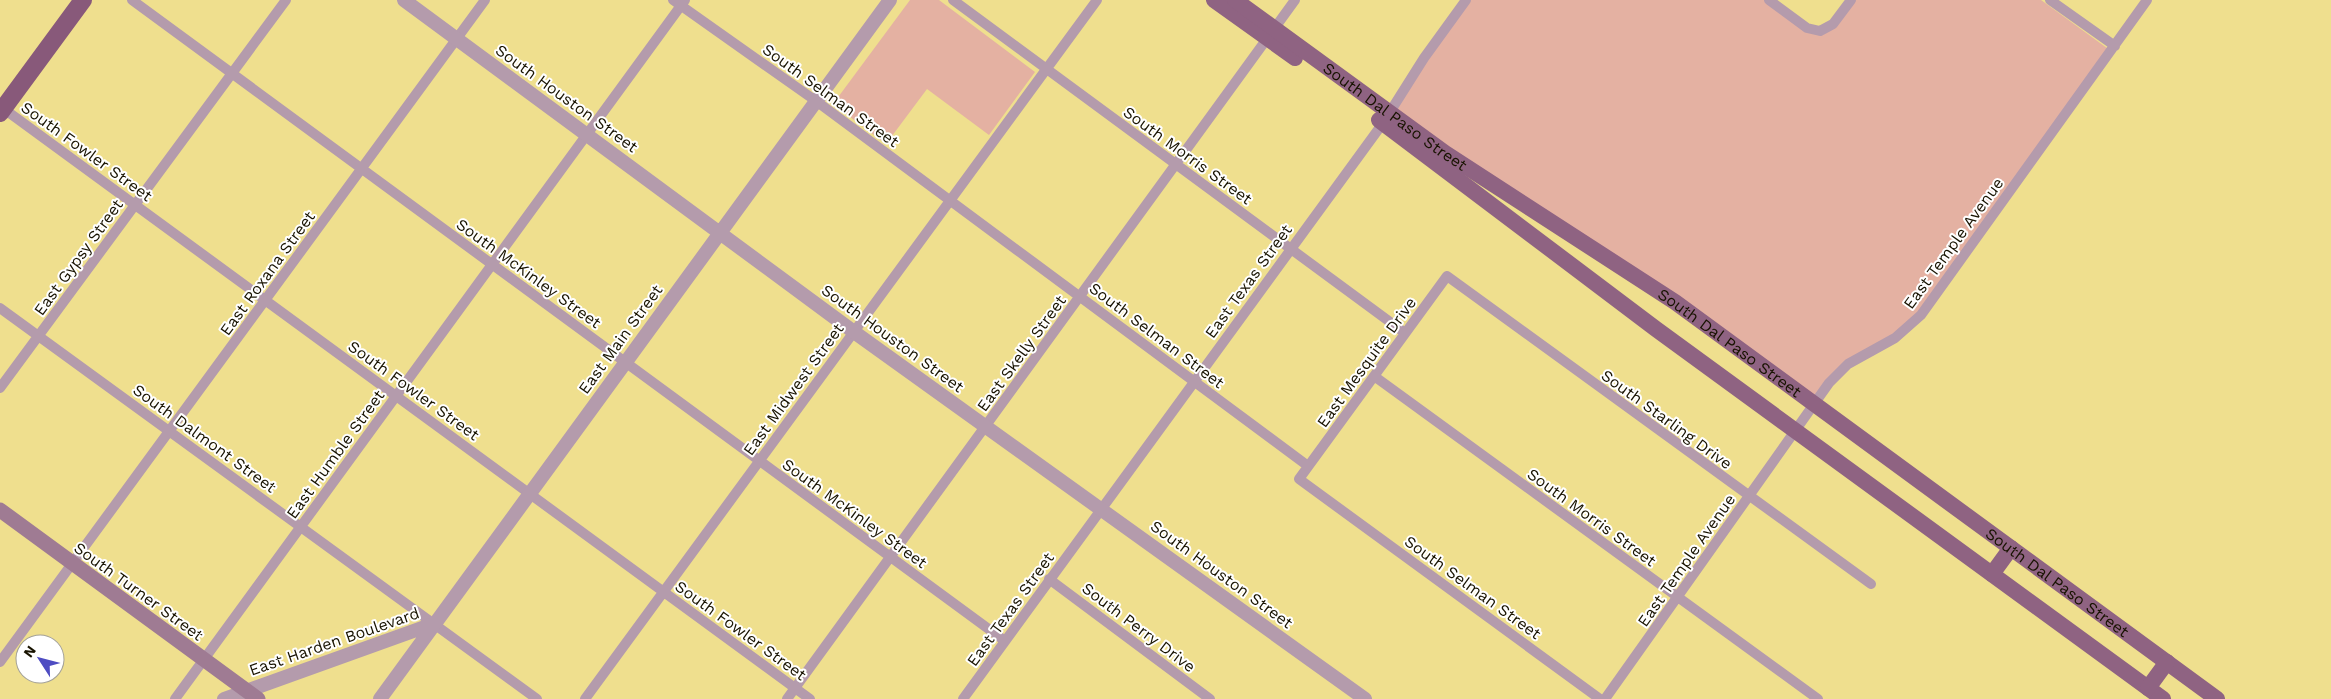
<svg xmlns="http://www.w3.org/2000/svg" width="2331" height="699" font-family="'Work Sans',sans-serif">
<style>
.green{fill:#e4b1a2}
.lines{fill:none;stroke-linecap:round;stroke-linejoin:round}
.minor{stroke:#b49bac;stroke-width:10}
.tertiary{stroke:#b49bac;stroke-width:14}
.secondary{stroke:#9f7b93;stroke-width:15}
.primary{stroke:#8f6382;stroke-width:16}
.trunk{stroke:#88597a;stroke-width:18}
.labels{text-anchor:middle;stroke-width:4;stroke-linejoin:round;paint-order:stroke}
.street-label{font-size:16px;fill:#181300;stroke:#fff}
</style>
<rect width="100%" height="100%" fill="#efdf8e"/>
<path class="green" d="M 910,0 L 939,0 L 1035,72 L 989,135 L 927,89 L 886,144 L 833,104 Z
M 1466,0 L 1769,0 L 1820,31 L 1851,0 L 2041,0 L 2111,51 L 1921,315 L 1859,357 L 1813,404 L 1389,114 Z"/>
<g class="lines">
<path class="minor" d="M 132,0 L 1005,641
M 673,0 L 816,101 L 1308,466
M 953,0 L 1405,333
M 1769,0 L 1807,28 L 1820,31 L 1833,24 L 1851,0
M 2050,0 L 2115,46
M 0,106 L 810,699
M 0,308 L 537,699
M 1374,376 L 1818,699
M 0,388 L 286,0
M 1049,579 L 1210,699
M 0,662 L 485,0
M 175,699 L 685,0
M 585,699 L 1097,0
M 787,699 L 1295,0
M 963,699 L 1383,123 L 1424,58 L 1466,0
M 1600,699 L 1299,479 L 1447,276 L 1871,584
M 1605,699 L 1829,383 L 1848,364 L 1895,338 L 1921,315 L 2147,0"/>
<path class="tertiary" d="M 404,0 L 854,332 L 1365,699
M 224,699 L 433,624
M 380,699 L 890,0"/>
<path class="secondary" d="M 0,510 L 258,699"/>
<g class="primary">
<path d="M 1214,0 L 1295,58"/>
<path id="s1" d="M 1235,0 L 1445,153 L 1675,302 L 2217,699"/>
<path d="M 1379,120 L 1656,329 L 2163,699"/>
<path d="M 1992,574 L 2011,548"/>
<path d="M 2148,688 L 2167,662"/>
</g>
<path class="trunk" d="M 0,113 L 83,0"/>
</g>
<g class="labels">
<g class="street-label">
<text transform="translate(831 95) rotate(36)" y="6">South Selman Street</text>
<text transform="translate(567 98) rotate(36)" y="6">South Houston Street</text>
<text dy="6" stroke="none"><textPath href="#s1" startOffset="198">South Dal Paso Street</textPath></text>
<text transform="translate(87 151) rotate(36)" y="6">South Fowler Street</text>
<text transform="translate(1188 155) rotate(36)" y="6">South Morris Street</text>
<text transform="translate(1953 243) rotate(-54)" y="6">East Temple Avenue</text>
<text transform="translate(78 257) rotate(-54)" y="6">East Gypsy Street</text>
<text transform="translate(267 273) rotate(-54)" y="6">East Roxana Street</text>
<text transform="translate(529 273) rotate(36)" y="6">South McKinley Street</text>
<text transform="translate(1248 281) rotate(-54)" y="6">East Texas Street</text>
<text transform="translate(1157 335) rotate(37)" y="6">South Selman Street</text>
<text transform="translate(893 338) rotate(36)" y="6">South Houston Street</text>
<text transform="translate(620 339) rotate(-54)" y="6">East Main Street</text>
<text dy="6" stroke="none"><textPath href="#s1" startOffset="602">South Dal Paso Street</textPath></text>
<text transform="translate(1021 353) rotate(-54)" y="6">East Skelly Street</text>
<text transform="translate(1366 362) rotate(-54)" y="6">East Mesquite Drive</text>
<text transform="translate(793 389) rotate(-54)" y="6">East Midwest Street</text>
<text transform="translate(414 390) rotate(36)" y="6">South Fowler Street</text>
<text transform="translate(1667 419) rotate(36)" y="6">South Starling Drive</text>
<text transform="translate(205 438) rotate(36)" y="6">South Dalmont Street</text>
<text transform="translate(335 454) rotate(-54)" y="6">East Humble Street</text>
<text transform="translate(855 513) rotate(36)" y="6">South McKinley Street</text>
<text transform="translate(1592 517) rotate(36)" y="6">South Morris Street</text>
<text transform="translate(1686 560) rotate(-55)" y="6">East Temple Avenue</text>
<text transform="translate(1222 574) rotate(36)" y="6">South Houston Street</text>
<text dy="6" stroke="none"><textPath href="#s1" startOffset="1008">South Dal Paso Street</textPath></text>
<text transform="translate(1473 587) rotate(36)" y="6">South Selman Street</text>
<text transform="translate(139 591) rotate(36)" y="6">South Turner Street</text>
<text transform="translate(1010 609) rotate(-54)" y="6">East Texas Street</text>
<text transform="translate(1139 627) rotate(37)" y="6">South Perry Drive</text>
<text transform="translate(741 630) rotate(36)" y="6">South Fowler Street</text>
<text transform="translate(334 641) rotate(-19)" y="6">East Harden Boulevard</text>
</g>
</g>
<g transform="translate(40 659) rotate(306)"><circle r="24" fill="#ffffff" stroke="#a3a199"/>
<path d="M0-4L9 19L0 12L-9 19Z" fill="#4e4cc2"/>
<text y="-8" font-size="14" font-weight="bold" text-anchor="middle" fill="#181300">N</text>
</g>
</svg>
